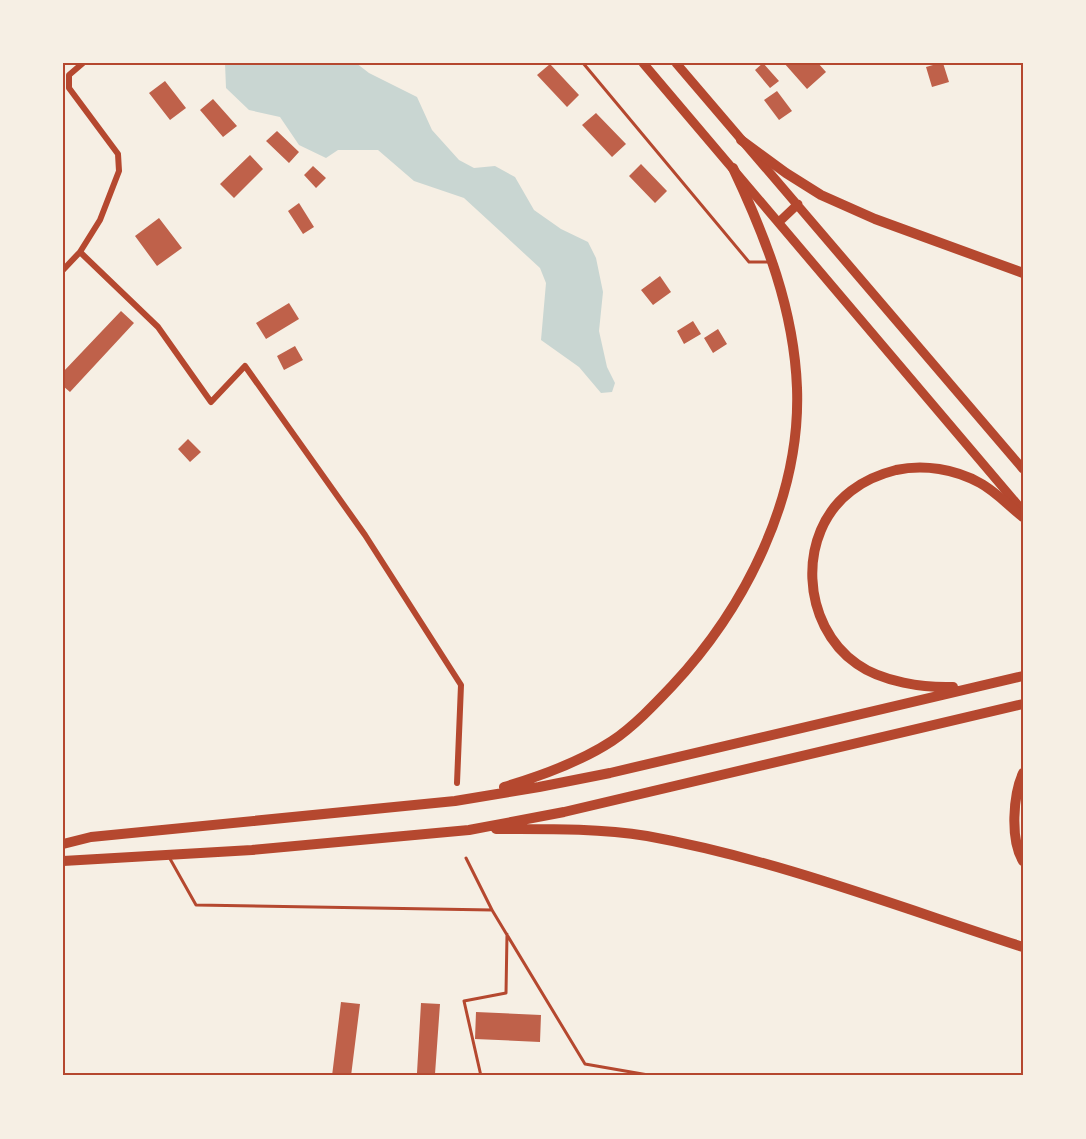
<svg xmlns="http://www.w3.org/2000/svg" width="1086" height="1139" font-family="'Nunito Sans',sans-serif">
<style>
.water{fill:#c9d6d2}
.building{fill:#bf614a}
.lines{fill:none;stroke-linecap:round;stroke-linejoin:round}
.service{stroke:#b5482f;stroke-width:3}
.minor{stroke:#b5482f;stroke-width:6}
.primary{stroke:#b5482f;stroke-width:9}
.trunk{stroke:#b5482f;stroke-width:10}
.neatline{fill:none;stroke:#b5482f;stroke-width:2}
</style>
<rect width="100%" height="100%" fill="#f6efe4"/>
<path class="water" d="M 225,63 L 356,63 L 369,73 L 417,97 L 432,130 L 459,160 L 474,168 L 495,166 L 515,177 L 534,210 L 561,229 L 588,242 L 596,258 L 603,292 L 599,331 L 607,367 L 615,383 L 612,392 L 601,393 L 579,367 L 541,340 L 546,283 L 540,268 L 464,198 L 414,181 L 378,150 L 338,150 L 326,158 L 299,145 L 280,117 L 249,110 L 226,88 Z"/>
<path class="building" d="M 763,63 L 779,81 L 770,88 L 755,70 Z
M 784,63 L 818,63 L 826,72 L 807,89 Z
M 940,63 L 943,63 L 949,82 L 932,87 L 926,67 Z
M 550,64 L 579,95 L 567,107 L 537,75 Z
M 165,81 L 186,108 L 170,120 L 149,93 Z
M 777,91 L 792,111 L 779,120 L 764,100 Z
M 213,99 L 237,126 L 223,137 L 200,110 Z
M 596,113 L 626,144 L 612,157 L 582,125 Z
M 277,131 L 299,152 L 289,163 L 266,141 Z
M 250,155 L 263,169 L 234,198 L 220,184 Z
M 641,164 L 667,191 L 655,203 L 629,176 Z
M 313,166 L 326,178 L 316,188 L 304,175 Z
M 299,203 L 314,227 L 303,234 L 288,211 Z
M 159,218 L 182,248 L 157,266 L 135,236 Z
M 660,276 L 671,292 L 653,305 L 641,290 Z
M 289,303 L 299,319 L 266,339 L 256,323 Z
M 121,311 L 134,323 L 70,392 L 63,386 L 63,372 Z
M 693,321 L 701,334 L 684,344 L 677,331 Z
M 718,329 L 727,344 L 713,353 L 704,338 Z
M 295,346 L 303,360 L 284,370 L 277,356 Z
M 188,439 L 201,452 L 190,462 L 178,449 Z
M 341,1002 L 360,1004 L 351,1076 L 332,1076 Z
M 421,1003 L 440,1004 L 435,1074 L 417,1073 Z
M 476,1012 L 541,1015 L 540,1042 L 475,1039 Z"/>
<g class="lines">
<path class="service" d="M 583,63 L 749,262 L 770,262
M 169,857 L 196,905 L 492,910 L 585,1064 L 654,1076
M 466,858 L 492,910
M 481,1076 L 464,1001 L 506,993 L 507,934"/>
<path class="minor" d="M 80,252 L 158,327 L 211,402 L 245,366 L 365,535 L 461,685 L 457,783
M 63,270 L 80,252 L 100,220 L 119,171 L 118,154 L 69,88 L 69,75 L 83,63"/>
<path class="primary" d="M 643,63 L 1023,511
M 676,63 L 1023,469
M 779,222 L 798,204"/>
<path class="trunk" d="M 741,140 L 786,173 L 821,195 L 875,219 L 1023,273
M 953,687 C 924,688 882,682 857,664 C 801,625 796,533 851,491 C 865,480 880,474 896,470 C 924,464 955,469 980,483 C 995,491 1009,506 1023,517
M 1023,773 C 1013,795 1010,840 1023,861
M 504,787 C 541,776 580,762 612,741 C 634,726 654,705 672,686 C 745,608 801,498 797,388 C 794,309 766,238 733,168
M 496,829 C 546,829 597,828 647,836 C 775,859 899,907 1023,947
M 63,844 L 91,837 L 455,801 L 539,787 L 610,773 L 1023,676
M 63,861 L 252,850 L 469,830 L 564,812 L 1023,704"/>
</g>
<rect width="1086" height="1139" fill="none" stroke="#f6efe4" stroke-width="129"/>
<rect x="64" y="64" width="958" height="1010" class="neatline"/>
</svg>
